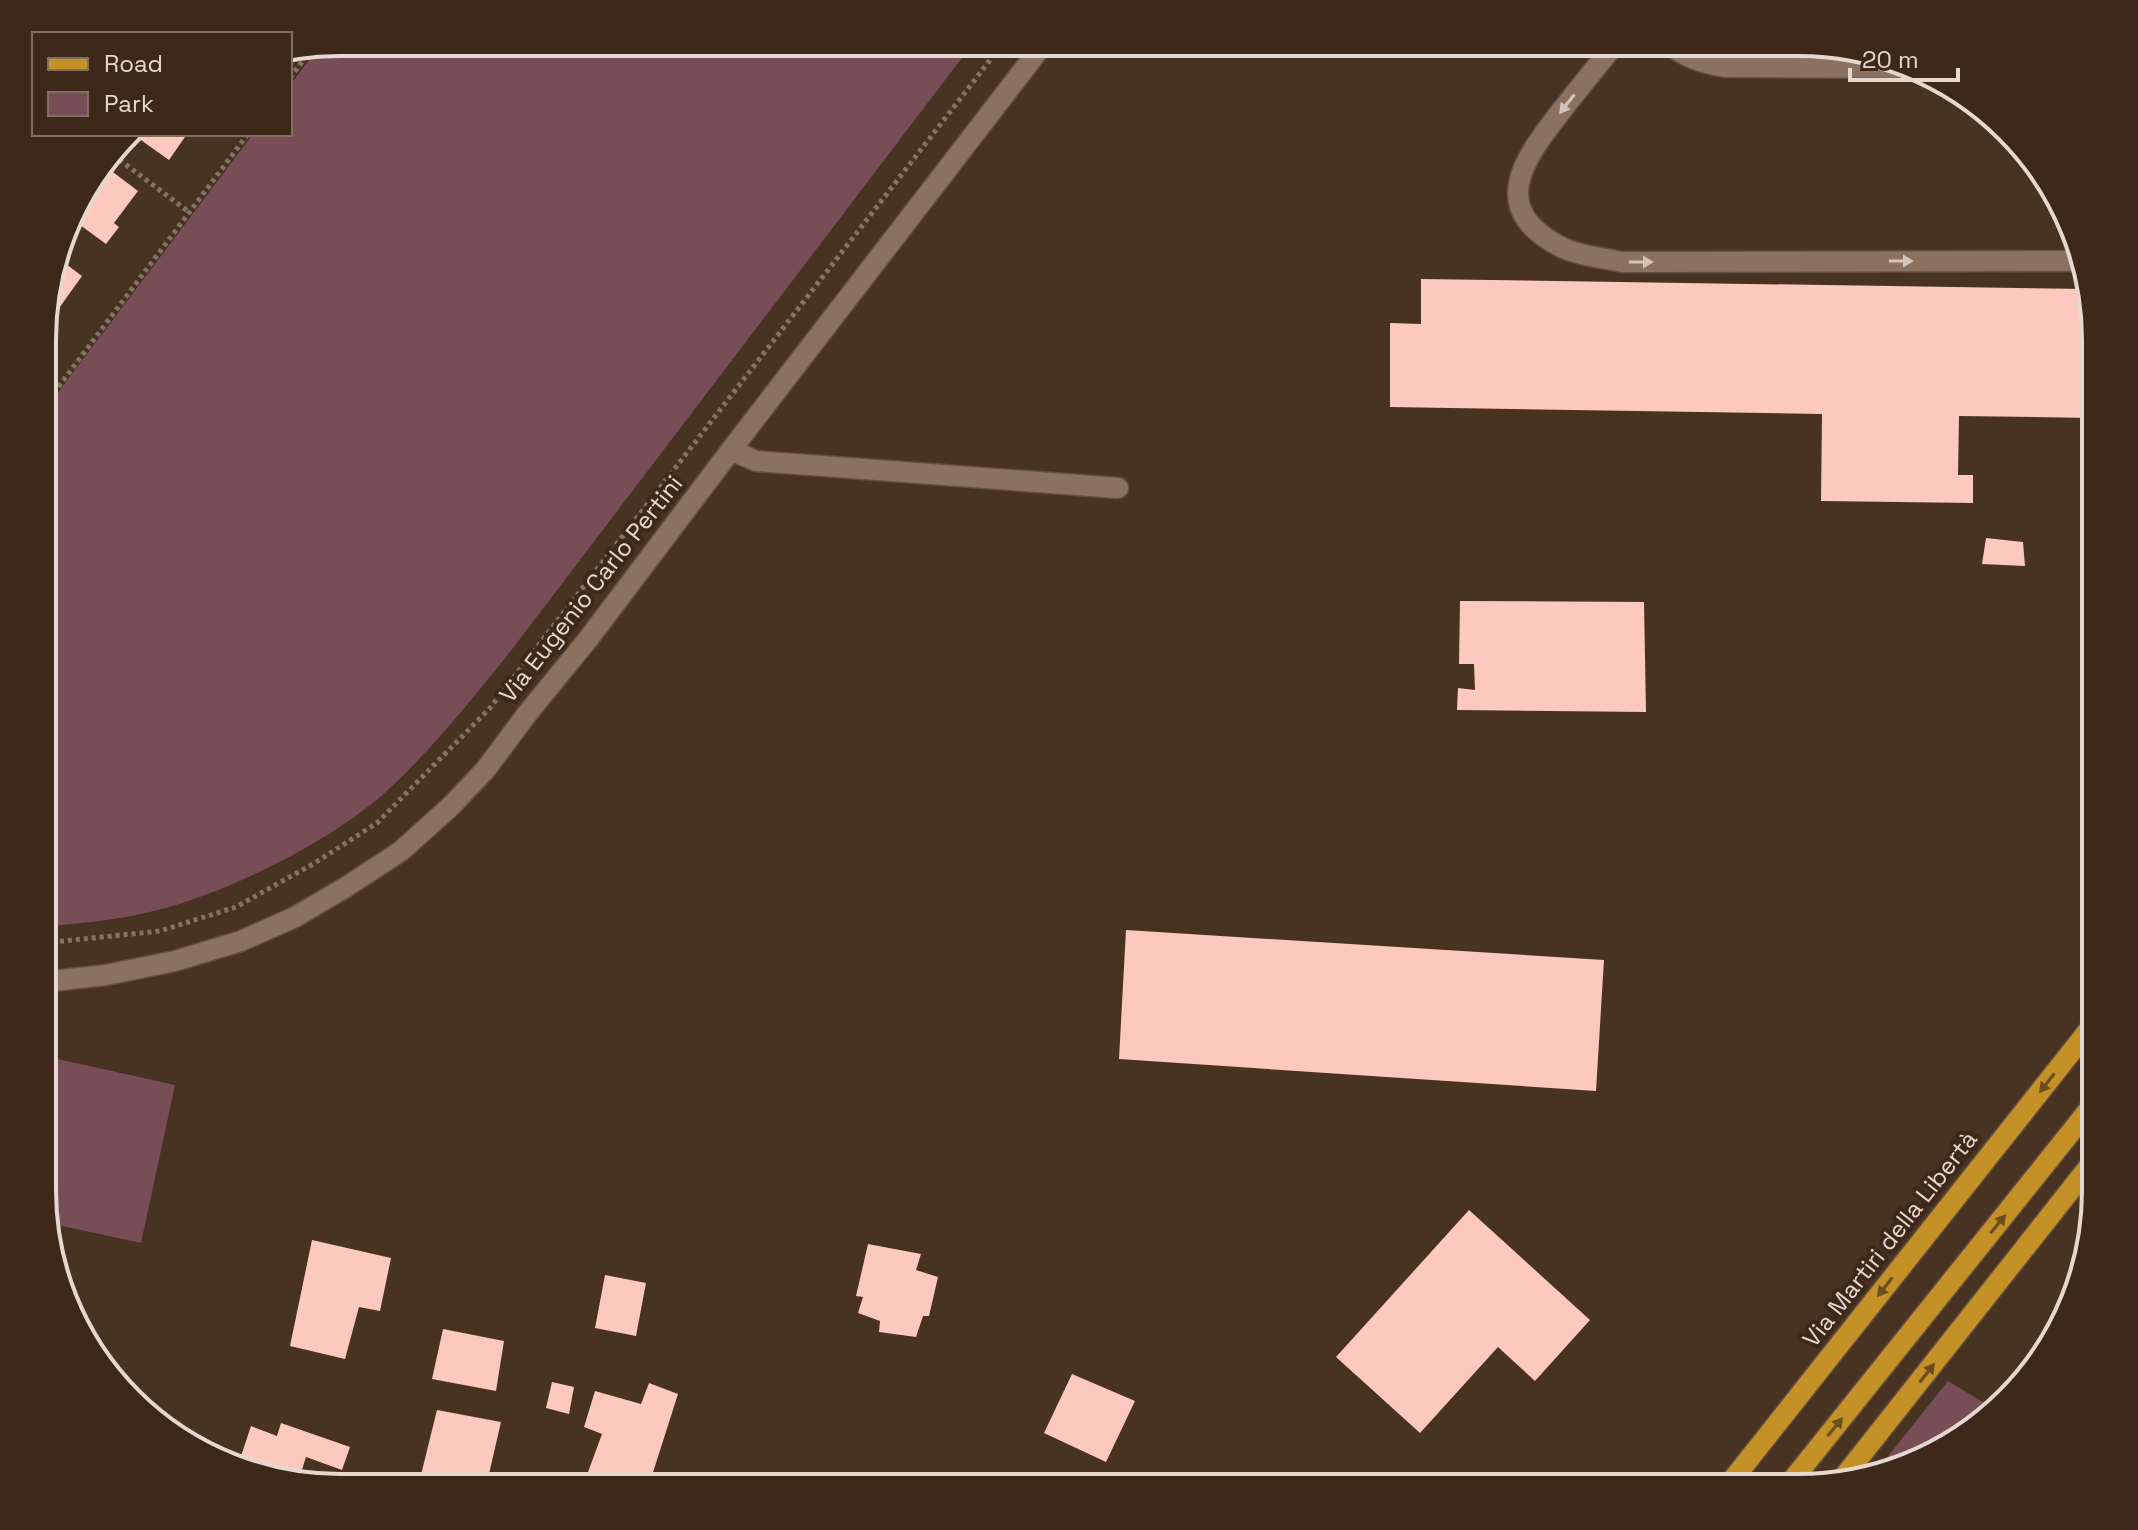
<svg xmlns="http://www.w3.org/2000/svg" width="2138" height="1530" font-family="'Space Grotesk',sans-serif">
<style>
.green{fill:#774e56}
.building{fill:#fdc8bd}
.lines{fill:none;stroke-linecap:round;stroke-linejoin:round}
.minor-casing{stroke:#614e41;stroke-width:23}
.major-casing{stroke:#614e41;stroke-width:23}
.path{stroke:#857265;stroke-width:5;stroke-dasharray:4 4;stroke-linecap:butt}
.minor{stroke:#8a7160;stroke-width:20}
.major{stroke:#c49126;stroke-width:20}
.oneway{fill:#d4c3b8}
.oneway2{fill:#6c4d1e}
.labels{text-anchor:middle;stroke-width:8;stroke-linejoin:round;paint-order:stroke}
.street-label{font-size:24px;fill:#e6d8ce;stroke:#3d2819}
.rim{fill:none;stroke:#e6d8ce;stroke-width:4}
</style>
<rect width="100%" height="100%" fill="#483222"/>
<path class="green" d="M 340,42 L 974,42 L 513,648 C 474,697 435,746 389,789 C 332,842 217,899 141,914 C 109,921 77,923 44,927 L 44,411 L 253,134 L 290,134 L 290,85 L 320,46 Z
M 44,1056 L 175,1085 L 141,1243 L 44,1222 Z
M 1948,1381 L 1991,1407 L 1930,1457 L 1877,1470 Z"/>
<path class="building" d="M 129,134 L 187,134 L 169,160 L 138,138 L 126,155 L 118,149 Z
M 105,166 L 138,191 L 114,223 L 119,227 L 106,244 L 76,222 L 64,238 L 73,208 Z
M 58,258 L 82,276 L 57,311 L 45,301 Z
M 1421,279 L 2087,289 L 2095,321 L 2095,413 L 2093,418 L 1959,416 L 1958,475 L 1973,475 L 1973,503 L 1821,501 L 1822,414 L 1390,407 L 1390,323 L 1421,324 Z
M 1986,538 L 2023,542 L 2025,566 L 1982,564 Z
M 1460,601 L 1644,602 L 1646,712 L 1457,710 L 1458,688 L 1475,690 L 1474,664 L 1459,664 Z
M 1126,930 L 1604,960 L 1596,1091 L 1119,1059 Z
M 1469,1210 L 1590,1320 L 1535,1381 L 1498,1347 L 1420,1433 L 1336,1357 Z
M 312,1240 L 391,1258 L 380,1311 L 359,1307 L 345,1359 L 290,1346 Z
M 868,1244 L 921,1254 L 916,1270 L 938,1277 L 929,1316 L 923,1316 L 916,1337 L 879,1332 L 880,1321 L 858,1313 L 863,1297 L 856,1296 Z
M 605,1275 L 646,1283 L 636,1336 L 595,1328 Z
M 443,1329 L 504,1341 L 496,1391 L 432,1379 Z
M 1072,1374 L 1135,1401 L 1106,1462 L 1044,1433 Z
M 552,1382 L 574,1387 L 569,1414 L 546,1408 Z
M 649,1383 L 678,1394 L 648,1488 L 598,1487 L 584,1483 L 602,1434 L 584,1427 L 595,1391 L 641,1404 Z
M 437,1410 L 501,1422 L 486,1487 L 418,1487 Z
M 281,1423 L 350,1447 L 342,1470 L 306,1457 L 298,1482 L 237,1468 L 251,1426 L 277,1436 Z"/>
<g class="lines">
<g class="minor-casing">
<path id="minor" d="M 1616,43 C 1598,65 1580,87 1562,110 C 1523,160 1486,209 1563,248 C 1580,256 1604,258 1622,262 L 2079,261
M 1667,43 C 1686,58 1702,63 1725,67 L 1918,68
M 731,450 L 756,461 L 1118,488
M 44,982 L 106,975 L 175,961 L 241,941 L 295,917 L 346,887 L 401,851 L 451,806 L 486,769 L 527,714 L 589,638 L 731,450 L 1045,42"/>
</g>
<g class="major-casing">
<path id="major" d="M 1843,1478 L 2095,1159
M 1726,1488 L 2095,1022
M 1786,1488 L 2095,1102"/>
</g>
<path class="path" d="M 290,78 L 313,47
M 113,155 L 189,212
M 44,406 L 248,134
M 44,943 L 160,931 L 236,907 L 313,864 L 377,823 L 490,708 L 1004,42"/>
<use href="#minor" class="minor"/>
<use href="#major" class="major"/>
</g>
<defs><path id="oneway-solid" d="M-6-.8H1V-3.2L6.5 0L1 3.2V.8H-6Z" transform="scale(2)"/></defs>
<g class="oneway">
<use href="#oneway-solid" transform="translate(1567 104) rotate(128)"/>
<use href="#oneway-solid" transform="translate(1901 261)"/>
<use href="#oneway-solid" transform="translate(1641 262)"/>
</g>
<g class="oneway2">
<use href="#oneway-solid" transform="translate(2047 1083) rotate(128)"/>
<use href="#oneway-solid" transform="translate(1998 1224) rotate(-51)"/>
<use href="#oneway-solid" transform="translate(1885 1287) rotate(128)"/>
<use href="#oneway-solid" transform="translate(1927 1373) rotate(-52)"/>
<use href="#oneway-solid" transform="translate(1835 1427) rotate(-51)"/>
</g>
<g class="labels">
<g class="street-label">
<text transform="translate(591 589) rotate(-52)" y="8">Via Eugenio Carlo Pertini</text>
<text transform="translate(1890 1239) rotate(-52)" y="8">Via Martiri della Libertà</text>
</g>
</g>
<path d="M0 0H2138V1530H0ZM340 56H1798A284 284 0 0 1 2082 340V1190A284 284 0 0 1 1798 1474H340A284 284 0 0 1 56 1190V340A284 284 0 0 1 340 56Z" fill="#3d2819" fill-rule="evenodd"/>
<path class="rim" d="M340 56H1798A284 284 0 0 1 2082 340V1190A284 284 0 0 1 1798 1474H340A284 284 0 0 1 56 1190V340A284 284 0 0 1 340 56Z"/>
<rect x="32" y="32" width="260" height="104" fill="#3d2819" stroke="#816e61" stroke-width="2"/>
<rect x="48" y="58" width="40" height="12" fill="#c49126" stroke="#816e61" stroke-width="2"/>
<text x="104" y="72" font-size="24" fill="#e6d8ce">Road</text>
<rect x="48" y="92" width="40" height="24" fill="#774e56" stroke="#816e61" stroke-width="2"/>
<text x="104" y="112" font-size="24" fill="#e6d8ce">Park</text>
<path d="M1850 68v12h108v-12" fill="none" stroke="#e6d8ce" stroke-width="4"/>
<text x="1862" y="68" font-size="24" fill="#e6d8ce" stroke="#3d2819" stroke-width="6" paint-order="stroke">20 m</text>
</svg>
